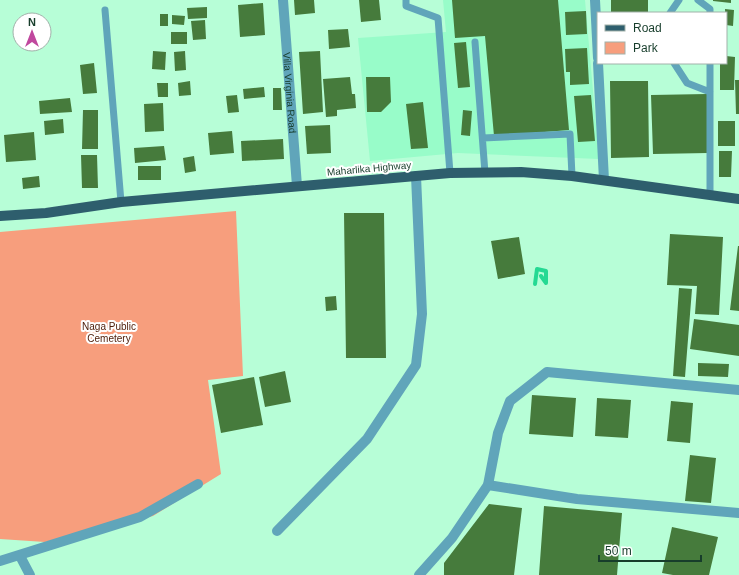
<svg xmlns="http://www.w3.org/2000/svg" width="739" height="575" font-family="Helvetica,sans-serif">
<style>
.built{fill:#98fcc9}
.green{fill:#f79e7d}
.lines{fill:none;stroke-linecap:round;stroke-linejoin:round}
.stream{stroke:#25d993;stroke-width:4}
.building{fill:#467b3c}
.lane{stroke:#60a5ba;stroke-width:7}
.street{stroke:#60a5ba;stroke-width:10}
.primary{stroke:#2e5e6d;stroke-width:10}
.labels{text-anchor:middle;stroke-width:4;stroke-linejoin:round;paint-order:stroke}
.street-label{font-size:10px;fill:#173d2b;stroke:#fff}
.park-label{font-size:10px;fill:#4c1c08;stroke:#fff}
</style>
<rect width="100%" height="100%" fill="#b7fed7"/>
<path class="built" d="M 443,0 L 585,0 L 599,159 L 458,153 L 370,161 L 358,38 L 446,32 Z"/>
<path class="green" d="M 236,211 L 243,376 L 208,380 L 221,474 L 153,516 L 45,542 L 0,539 L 0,232 Z"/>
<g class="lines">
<path class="stream" d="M 535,284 L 537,269 L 546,271 L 546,283 L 541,276"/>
</g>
<path class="building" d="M 294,0 L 314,0 L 315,13 L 295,15 Z
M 359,0 L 379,0 L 381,20 L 361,22 Z
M 452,0 L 558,0 L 569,130 L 494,136 L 485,36 L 455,38 Z
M 611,0 L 648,0 L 648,13 L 611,13 Z
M 713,0 L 731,0 L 731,3 L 713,1 Z
M 263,3 L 265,35 L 240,37 L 238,5 Z
M 207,7 L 207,18 L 188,19 L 187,8 Z
M 725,9 L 734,10 L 733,26 L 726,25 Z
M 586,11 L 587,34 L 566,35 L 565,12 Z
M 160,14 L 168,14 L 168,26 L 160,26 Z
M 172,15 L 185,16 L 184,25 L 172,24 Z
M 205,20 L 206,39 L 193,40 L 191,21 Z
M 348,29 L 350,47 L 329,49 L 328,30 Z
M 171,32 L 187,32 L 187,44 L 171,44 Z
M 466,42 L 470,87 L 458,88 L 454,43 Z
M 587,48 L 589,84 L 570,85 L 570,72 L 566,72 L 565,49 Z
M 153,51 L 166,52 L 165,70 L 152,69 Z
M 185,51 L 186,70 L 175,71 L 174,52 Z
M 320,51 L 323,112 L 303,114 L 299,52 Z
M 726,56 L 735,57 L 734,90 L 720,90 L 720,63 L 726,63 Z
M 94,63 L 97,93 L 83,94 L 80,65 Z
M 350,77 L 352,94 L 355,94 L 356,108 L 337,110 L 337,116 L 326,117 L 323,79 Z
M 366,77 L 390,77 L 391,102 L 381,112 L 367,112 Z
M 735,80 L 739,80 L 739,114 L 736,114 Z
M 190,81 L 191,95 L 179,96 L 178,83 Z
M 610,81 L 648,81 L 649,157 L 611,158 Z
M 157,83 L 168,83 L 168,97 L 158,97 Z
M 264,87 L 265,97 L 244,99 L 243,89 Z
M 273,88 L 281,88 L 282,110 L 273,110 Z
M 707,94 L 708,153 L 653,154 L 651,95 Z
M 237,95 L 239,112 L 228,113 L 226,96 Z
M 591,95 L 595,141 L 578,142 L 574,96 Z
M 70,98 L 72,112 L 40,114 L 39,101 Z
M 423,102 L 428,148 L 411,149 L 406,104 Z
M 163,103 L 164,131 L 145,132 L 144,104 Z
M 83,110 L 98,110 L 98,149 L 82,149 Z
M 463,110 L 472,111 L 470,136 L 461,135 Z
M 63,119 L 64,133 L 45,135 L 44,121 Z
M 718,121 L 735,121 L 735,146 L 718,146 Z
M 330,125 L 331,153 L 307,154 L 305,126 Z
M 232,131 L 234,153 L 210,155 L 208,133 Z
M 34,132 L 36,160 L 6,162 L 4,135 Z
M 283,139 L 284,159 L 242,161 L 241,141 Z
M 164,146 L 166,160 L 135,163 L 134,148 Z
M 719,151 L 732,151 L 731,177 L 719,177 Z
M 81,155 L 97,155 L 98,188 L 82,188 Z
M 194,156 L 196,171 L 185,173 L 183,158 Z
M 138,166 L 161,166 L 161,180 L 138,180 Z
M 39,176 L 40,187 L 23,189 L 22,178 Z
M 344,213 L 384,213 L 386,358 L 346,358 Z
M 670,234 L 723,237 L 719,315 L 695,314 L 697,286 L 667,285 Z
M 519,237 L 525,274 L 498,279 L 491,241 Z
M 738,246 L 739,246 L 739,311 L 730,310 Z
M 679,288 L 692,289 L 685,377 L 673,376 Z
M 336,296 L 337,310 L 326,311 L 325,297 Z
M 694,319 L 739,325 L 739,356 L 690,349 Z
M 698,363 L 729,364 L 728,377 L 698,376 Z
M 285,371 L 291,402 L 265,407 L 259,377 Z
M 254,377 L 263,425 L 221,433 L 212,385 Z
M 532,395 L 576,398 L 573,437 L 529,434 Z
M 597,398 L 631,400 L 628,438 L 595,436 Z
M 671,401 L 693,403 L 690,443 L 667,441 Z
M 690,455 L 716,458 L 711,503 L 685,501 Z
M 489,504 L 522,508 L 514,575 L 444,575 L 444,563 Z
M 544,506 L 622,513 L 617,575 L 539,575 Z
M 672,527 L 718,537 L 709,575 L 673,575 L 662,573 Z"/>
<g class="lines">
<path class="lane" d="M 406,0 L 406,6 L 438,18 L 450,173
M 698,0 L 710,9 L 710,13
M 105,10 L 121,202
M 670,13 L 679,0
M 475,42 L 485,173
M 674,63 L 687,83 L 710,92
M 483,138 L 570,134 L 572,176
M 710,194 L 710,63"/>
<g class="street">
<path id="s1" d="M 283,0 L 297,186"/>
<path d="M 595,0 L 598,58"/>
<path d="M 598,63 L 604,180"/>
<path d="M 488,485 L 577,499 L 739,513"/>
<path d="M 277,531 L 367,439 L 416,365 L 422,314 L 416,176"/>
<path d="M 20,556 L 30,575"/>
<path d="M 0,561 L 140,517 L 198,484"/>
<path d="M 419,575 L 452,538 L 488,485 L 498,433 L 510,401 L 547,372 L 739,390"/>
</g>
<path class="primary" d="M 0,216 L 46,213 L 121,202 L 450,173 L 521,172 L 572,176 L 739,199"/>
</g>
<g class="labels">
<g class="street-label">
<text dy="4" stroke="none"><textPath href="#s1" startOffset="93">Villa Virginia Road</textPath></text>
<text transform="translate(369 168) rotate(-5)" y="4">Maharlika Highway</text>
</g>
<g class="park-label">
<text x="109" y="330">Naga Public<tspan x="109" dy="12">Cemetery</tspan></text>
</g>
</g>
<rect x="597" y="12" width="130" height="52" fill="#ffffff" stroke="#a2b1aa"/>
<rect x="605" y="25" width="20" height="6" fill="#2e5e6d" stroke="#a2b1aa"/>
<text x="633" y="32" font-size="12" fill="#173d2b">Road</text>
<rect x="605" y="42" width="20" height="12" fill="#f79e7d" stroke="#a2b1aa"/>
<text x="633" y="52" font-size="12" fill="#173d2b">Park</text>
<g transform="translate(32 32)"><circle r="19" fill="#ffffff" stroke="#a2b1aa"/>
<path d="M0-3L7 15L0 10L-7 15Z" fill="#c0489e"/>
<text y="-6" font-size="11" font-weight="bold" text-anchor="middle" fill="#173d2b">N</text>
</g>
<path d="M599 555v6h102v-6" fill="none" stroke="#173d2b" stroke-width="2"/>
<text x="605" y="555" font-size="12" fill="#173d2b" stroke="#ffffff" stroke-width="3" paint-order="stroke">50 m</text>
</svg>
